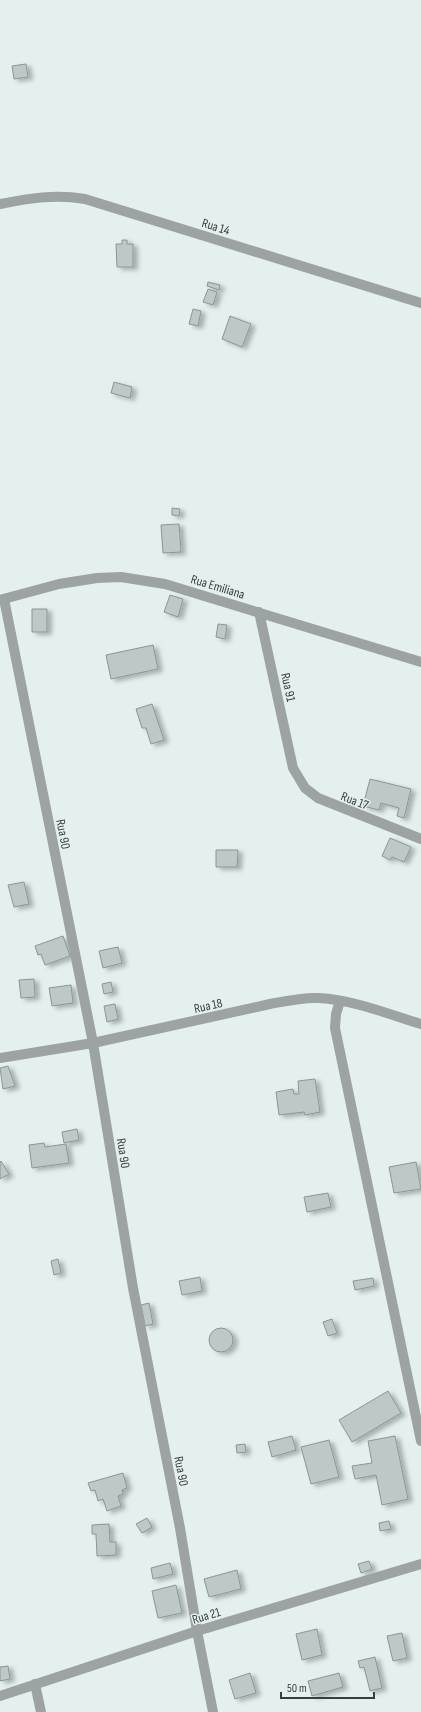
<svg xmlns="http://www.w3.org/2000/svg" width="421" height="1712" font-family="'Sofia Sans Condensed',sans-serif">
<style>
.building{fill:#bdc9c6;stroke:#8b9694;filter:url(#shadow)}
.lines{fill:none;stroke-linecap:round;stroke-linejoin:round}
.street{stroke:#9da3a2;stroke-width:10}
.labels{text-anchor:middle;stroke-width:3;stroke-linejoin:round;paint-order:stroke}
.street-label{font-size:13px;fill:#393e3d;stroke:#e4f0ee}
</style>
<defs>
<filter id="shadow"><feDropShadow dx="4.5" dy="2.5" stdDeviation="2" flood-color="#0004"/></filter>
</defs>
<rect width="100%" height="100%" fill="#e4f0ee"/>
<path class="building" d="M 26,64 L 28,77 L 14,79 L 12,66 Z
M 122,240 L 127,240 L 127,244 L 133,244 L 133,267 L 117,267 L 116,244 L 122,244 Z
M 208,282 L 220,285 L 219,290 L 207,286 Z
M 208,289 L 217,292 L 213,305 L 203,302 Z
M 193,309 L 201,311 L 198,326 L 189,324 Z
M 230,316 L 251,324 L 242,347 L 222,339 Z
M 114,382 L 132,387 L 130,398 L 111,393 Z
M 172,508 L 180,509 L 179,516 L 172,515 Z
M 179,524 L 181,552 L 163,553 L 161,525 Z
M 170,595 L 183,599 L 178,617 L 164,612 Z
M 32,609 L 47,609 L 47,632 L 32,632 Z
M 218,624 L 227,625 L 225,639 L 216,637 Z
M 153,645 L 158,669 L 111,679 L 106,655 Z
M 152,704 L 164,740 L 151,744 L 146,728 L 142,728 L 136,709 Z
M 370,779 L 411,789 L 404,818 L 397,816 L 399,808 L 381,803 L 379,810 L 363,806 Z
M 390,838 L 411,847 L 404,862 L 392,857 L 390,860 L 382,856 Z
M 216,850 L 238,850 L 237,867 L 216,867 Z
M 24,882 L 29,904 L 14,907 L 8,885 Z
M 63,936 L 70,956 L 45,965 L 41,954 L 38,955 L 35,946 Z
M 118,947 L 122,963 L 103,968 L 99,951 Z
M 34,979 L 35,997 L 21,998 L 19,980 Z
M 111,982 L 113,992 L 104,994 L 102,984 Z
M 71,985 L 73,1003 L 52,1006 L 49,988 Z
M 115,1004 L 118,1019 L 107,1022 L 104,1006 Z
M 8,1066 L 15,1086 L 3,1089 L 0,1068 Z
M 315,1079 L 320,1112 L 305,1115 L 304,1112 L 279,1115 L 276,1092 L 293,1089 L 294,1094 L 299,1094 L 298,1081 Z
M 77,1129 L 79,1140 L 64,1143 L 62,1132 Z
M 44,1143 L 45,1147 L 66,1144 L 69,1163 L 32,1168 L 29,1145 Z
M 1,1161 L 9,1174 L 0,1179 L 0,1162 Z
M 416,1162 L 421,1189 L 394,1193 L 389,1167 Z
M 328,1193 L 331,1207 L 307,1212 L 304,1197 Z
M 58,1259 L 61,1273 L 54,1275 L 51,1261 Z
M 200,1277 L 202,1291 L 182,1295 L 179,1281 Z
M 373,1278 L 374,1286 L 355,1290 L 353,1281 Z
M 149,1303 L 153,1324 L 145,1326 L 141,1305 Z
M 332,1319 L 337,1333 L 328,1336 L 323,1322 Z
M209 1340a12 12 0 1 1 24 0a12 12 0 1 1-24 0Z
M 388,1391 L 401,1413 L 352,1442 L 339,1420 Z
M 292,1436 L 296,1450 L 272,1457 L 268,1442 Z
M 395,1436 L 408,1499 L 382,1505 L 376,1475 L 355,1479 L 352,1466 L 372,1463 L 368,1441 Z
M 329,1440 L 339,1477 L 311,1484 L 301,1447 Z
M 245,1444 L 246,1452 L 237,1453 L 236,1445 Z
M 123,1473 L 127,1488 L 122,1490 L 123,1494 L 118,1496 L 121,1506 L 107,1511 L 103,1499 L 98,1501 L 95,1490 L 91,1491 L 88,1483 Z
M 147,1518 L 152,1527 L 142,1533 L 136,1524 Z
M 389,1521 L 391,1529 L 380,1531 L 379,1523 Z
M 109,1524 L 110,1542 L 116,1542 L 116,1555 L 97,1556 L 96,1534 L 92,1534 L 92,1525 Z
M 369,1561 L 372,1569 L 361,1573 L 358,1564 Z
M 170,1563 L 173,1574 L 153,1579 L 151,1568 Z
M 237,1570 L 241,1589 L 209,1597 L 204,1579 Z
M 176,1585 L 182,1613 L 158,1618 L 152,1591 Z
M 317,1629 L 322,1655 L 302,1660 L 296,1634 Z
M 402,1633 L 407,1658 L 393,1661 L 387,1636 Z
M 375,1657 L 382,1688 L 370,1691 L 364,1667 L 360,1668 L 358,1661 Z
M 8,1666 L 10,1679 L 0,1681 L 0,1667 Z
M 250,1673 L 256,1693 L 235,1699 L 229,1680 Z
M 339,1673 L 343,1687 L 312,1696 L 308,1681 Z"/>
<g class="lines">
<path class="street" d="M 0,204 C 30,198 55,194 85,199 L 421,303
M 4,599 L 93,1043 L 133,1288 L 180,1528 L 197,1631 L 213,1712
M 0,600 L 59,584 L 97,578 L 121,577 L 165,584 L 421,662
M 259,612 L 293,768 L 305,788 L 318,798 L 421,839
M 340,1001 L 336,1014 L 335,1028 L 421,1441
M 0,1058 L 93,1043 L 270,1004 C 286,1001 303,997 319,998 C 354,1000 388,1014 421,1024
M 35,1684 L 41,1712
M 0,1696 L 197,1631 L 421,1564"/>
</g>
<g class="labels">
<g class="street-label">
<text transform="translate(216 226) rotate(17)" y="5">Rua 14</text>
<text transform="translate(218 586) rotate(17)" y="5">Rua Emiliana</text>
<text transform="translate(289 687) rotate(78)" y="5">Rua 91</text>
<text transform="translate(355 800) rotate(21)" y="5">Rua 17</text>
<text transform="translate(64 834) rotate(79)" y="5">Rua 90</text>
<text transform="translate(208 1005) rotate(-12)" y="5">Rua 18</text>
<text transform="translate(124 1153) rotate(81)" y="5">Rua 90</text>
<text transform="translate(182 1471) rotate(79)" y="5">Rua 90</text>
<text transform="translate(206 1615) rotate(-17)" y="5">Rua 21</text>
</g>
</g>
<path d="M281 1692v6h93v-6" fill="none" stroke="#393e3d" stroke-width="2"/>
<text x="287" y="1692" font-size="12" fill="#393e3d" stroke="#e4f0ee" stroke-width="3" paint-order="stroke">50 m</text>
</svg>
